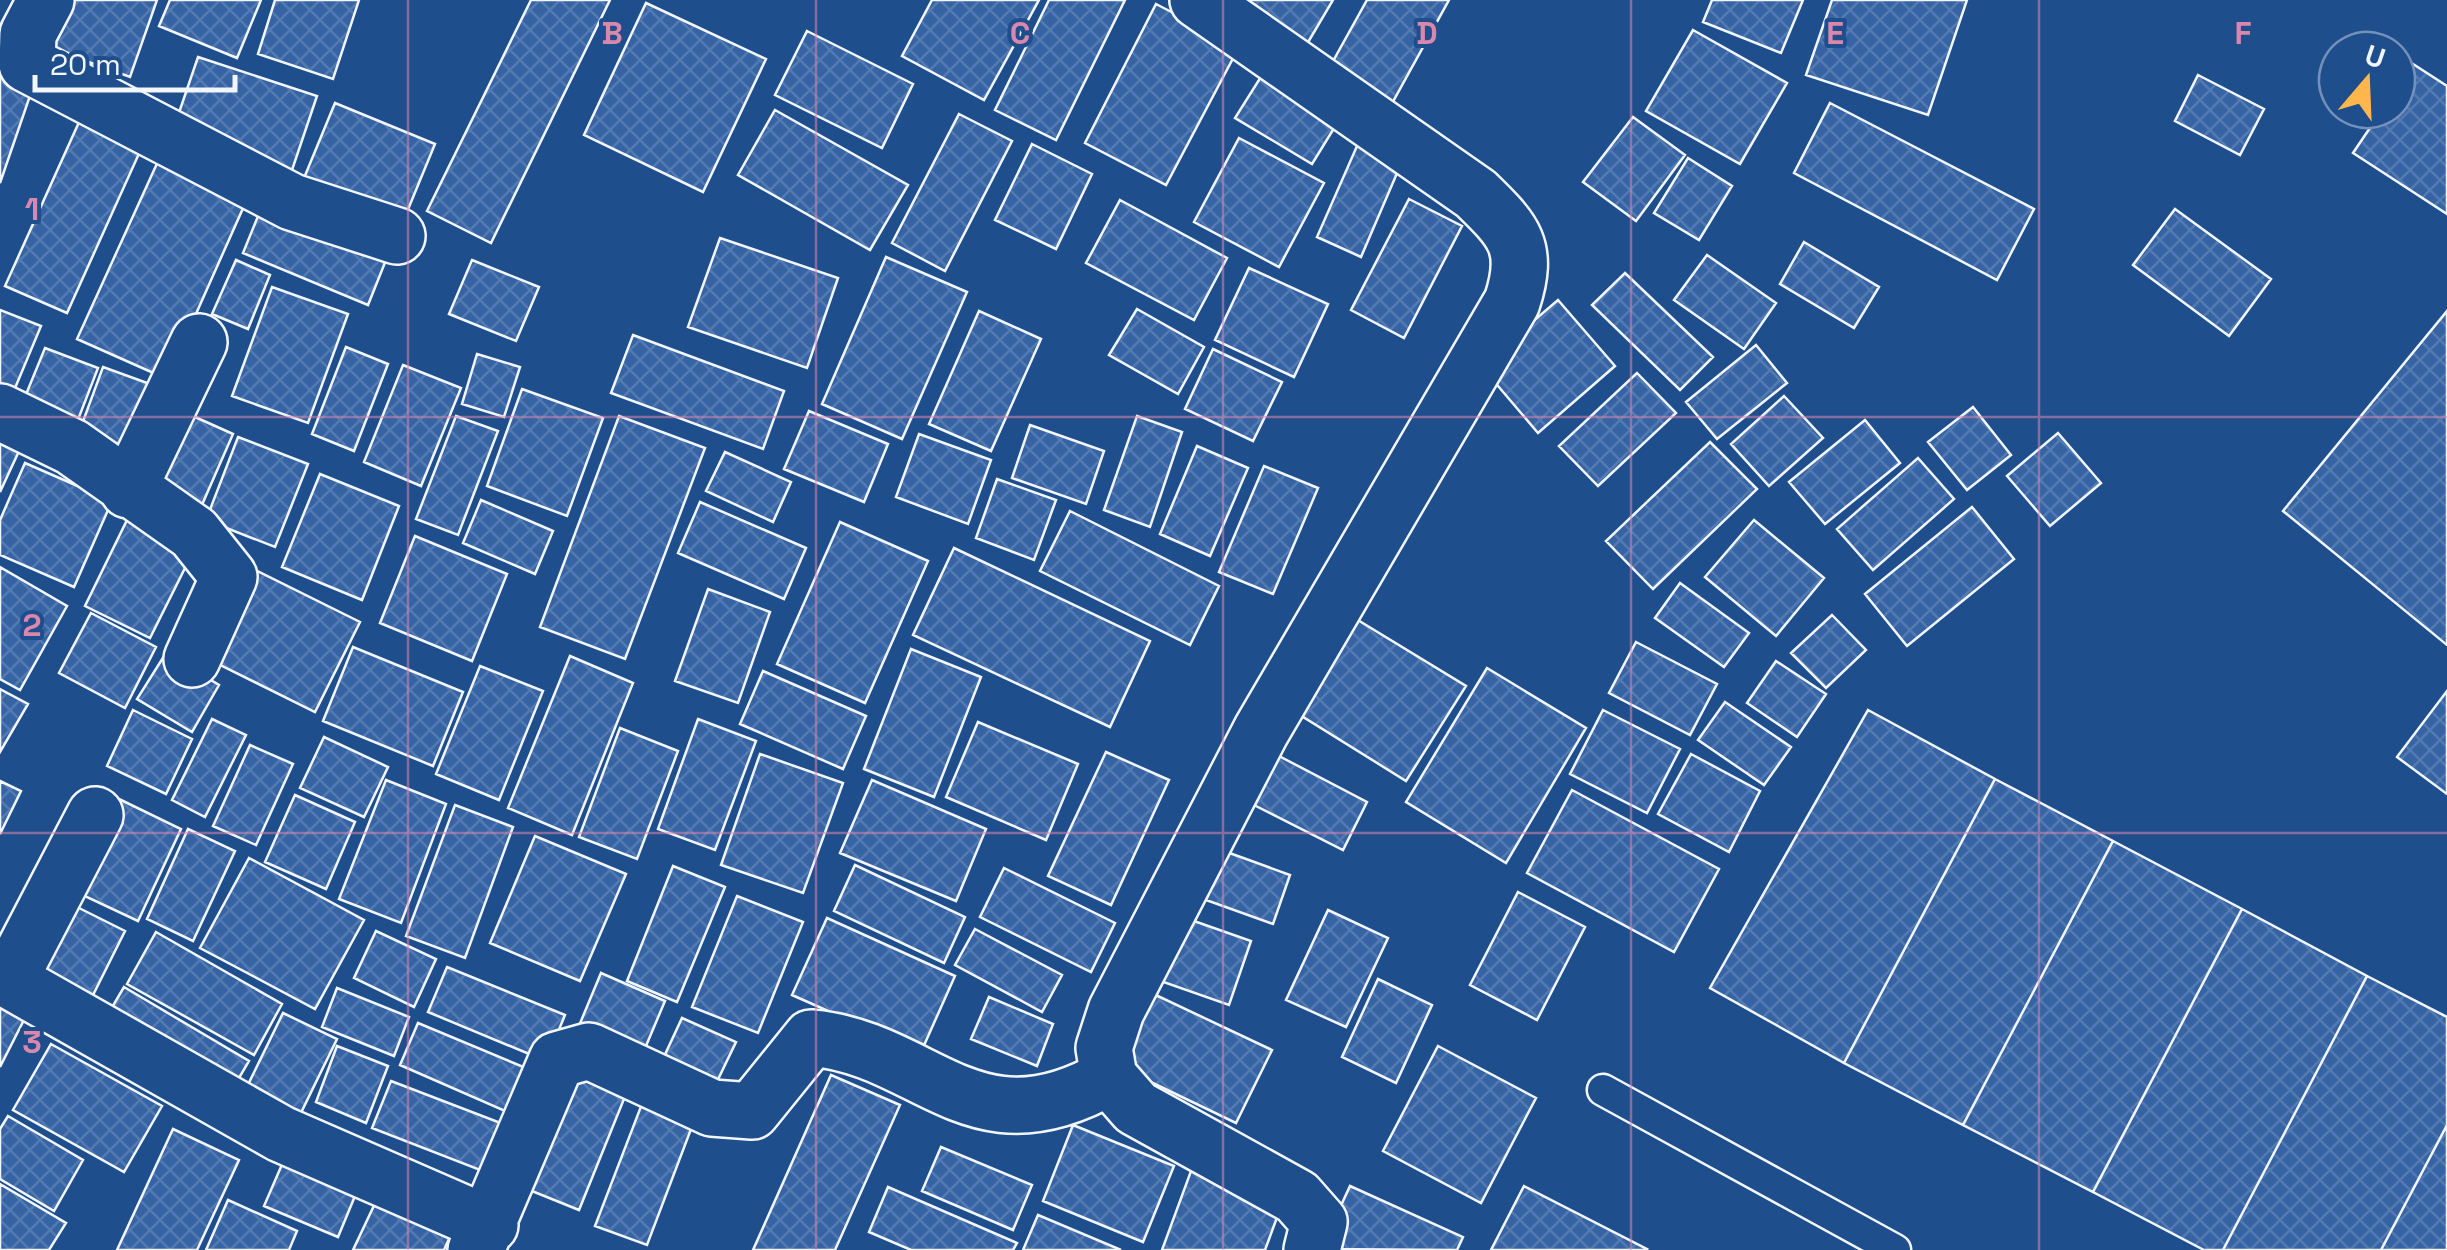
<svg xmlns="http://www.w3.org/2000/svg" width="2447" height="1250" font-family="'Space Grotesk',sans-serif">
<style>
.building{fill:url(#building-cross-hatch);stroke:#f2f6ff;stroke-width:2.5}
.lines{fill:none;stroke-linecap:round;stroke-linejoin:round}
.lane-casing{stroke:#f2f6ff;stroke-width:35}
.street-casing{stroke:#f2f6ff;stroke-width:60}
.lane{stroke:#1f4e8c;stroke-width:30}
.street{stroke:#1f4e8c;stroke-width:55}
.grid{fill:none;stroke:#da87ad;stroke-width:2.5;stroke-opacity:0.55}
.grid-label{font-size:32px;text-anchor:middle;font-weight:bold;fill:#da87ad;stroke:#1f4e8c;stroke-width:8;stroke-linejoin:round;paint-order:stroke}
</style>
<defs>
<pattern id="building-cross-hatch" width="8" height="8" patternUnits="userSpaceOnUse" patternTransform="scale(2.5)"><rect width="8" height="8" fill="#3563a3"/><path d="M0 0l8 8M0 8l8-8" fill="none" stroke="#537ab1"/></pattern>
</defs>
<rect width="100%" height="100%" fill="#1f4e8c"/>
<path class="building" d="M 67,0 L 157,0 L 130,77 L 50,48 Z
M 170,0 L 261,0 L 237,58 L 159,26 Z
M 275,0 L 359,0 L 333,79 L 258,54 Z
M 531,0 L 610,0 L 491,243 L 427,211 Z
M 932,0 L 1039,0 L 984,100 L 902,56 Z
M 1049,0 L 1125,0 L 1056,140 L 995,110 Z
M 1250,0 L 1333,0 L 1307,44 L 1245,9 Z
M 1367,0 L 1449,0 L 1390,107 L 1327,72 Z
M 1712,0 L 1803,0 L 1781,53 L 1703,22 Z
M 1832,0 L 1967,0 L 1928,115 L 1806,75 Z
M 646,3 L 766,59 L 703,192 L 584,135 Z
M 1156,4 L 1239,47 L 1166,185 L 1085,143 Z
M 1693,30 L 1787,83 L 1740,164 L 1646,111 Z
M 807,31 L 913,84 L 882,148 L 775,95 Z
M 198,57 L 317,96 L 289,179 L 170,139 Z
M 2413,64 L 2447,86 L 2447,214 L 2353,153 L 2382,110 L 2397,110 L 2397,88 Z
M 1264,72 L 1341,117 L 1312,164 L 1235,118 Z
M 2198,75 L 2264,109 L 2240,155 L 2175,121 Z
M 0,76 L 33,87 L 0,183 Z
M 335,103 L 435,144 L 397,236 L 297,195 Z
M 1830,103 L 2034,209 L 1997,280 L 1794,173 Z
M 775,110 L 908,185 L 870,250 L 738,175 Z
M 959,114 L 1012,141 L 945,271 L 892,243 Z
M 1633,117 L 1685,155 L 1636,221 L 1583,182 Z
M 80,120 L 142,147 L 67,313 L 5,286 Z
M 1239,138 L 1324,183 L 1279,267 L 1194,222 Z
M 1032,144 L 1092,174 L 1056,249 L 995,220 Z
M 1357,146 L 1401,164 L 1361,257 L 1317,237 Z
M 160,157 L 248,197 L 167,379 L 77,339 Z
M 1688,158 L 1732,186 L 1699,240 L 1654,213 Z
M 267,194 L 392,245 L 368,305 L 243,253 Z
M 1409,199 L 1462,226 L 1404,338 L 1351,310 Z
M 1120,200 L 1227,258 L 1194,320 L 1086,263 Z
M 2175,209 L 2271,279 L 2229,336 L 2133,265 Z
M 720,238 L 838,278 L 807,368 L 688,327 Z
M 1804,242 L 1879,287 L 1854,328 L 1780,284 Z
M 1707,255 L 1776,303 L 1744,349 L 1674,300 Z
M 886,257 L 967,292 L 902,439 L 822,404 Z
M 236,260 L 270,275 L 248,329 L 212,314 Z
M 472,260 L 539,287 L 516,341 L 449,314 Z
M 1249,268 L 1328,304 L 1294,377 L 1215,340 Z
M 1625,273 L 1713,357 L 1680,390 L 1592,305 Z
M 272,287 L 348,314 L 308,423 L 232,396 Z
M 1558,300 L 1615,366 L 1538,433 L 1481,366 Z
M 1137,309 L 1204,347 L 1178,394 L 1109,355 Z
M 0,310 L 41,326 L 8,405 L 0,402 Z
M 979,311 L 1041,339 L 991,451 L 929,424 Z
M 2447,311 L 2447,645 L 2283,511 Z
M 633,335 L 784,391 L 763,449 L 611,393 Z
M 1756,345 L 1787,383 L 1717,439 L 1686,402 Z
M 346,347 L 388,364 L 354,451 L 312,434 Z
M 45,348 L 98,368 L 74,430 L 20,409 Z
M 1213,349 L 1282,382 L 1253,441 L 1185,409 Z
M 477,354 L 520,367 L 504,417 L 462,404 Z
M 403,365 L 461,388 L 421,486 L 364,462 Z
M 103,367 L 161,388 L 135,457 L 78,435 Z
M 1637,373 L 1676,413 L 1598,486 L 1559,446 Z
M 522,389 L 603,418 L 567,516 L 487,486 Z
M 1784,396 L 1823,438 L 1769,486 L 1731,444 Z
M 1973,407 L 2011,455 L 1967,490 L 1928,442 Z
M 175,408 L 233,434 L 201,507 L 143,482 Z
M 809,411 L 888,444 L 864,502 L 784,469 Z
M 456,416 L 498,431 L 458,535 L 416,519 Z
M 619,416 L 705,448 L 625,659 L 540,627 Z
M 1137,416 L 1182,432 L 1150,527 L 1104,510 Z
M 1865,420 L 1900,463 L 1825,524 L 1789,482 Z
M 1030,425 L 1104,451 L 1086,504 L 1012,478 Z
M 2058,433 L 2101,483 L 2050,526 L 2007,476 Z
M 919,434 L 991,460 L 968,524 L 896,497 Z
M 238,437 L 308,464 L 275,547 L 206,520 Z
M 0,442 L 19,451 L 0,492 Z
M 1710,442 L 1757,489 L 1653,589 L 1606,541 Z
M 1197,446 L 1248,468 L 1210,556 L 1160,534 Z
M 725,452 L 791,482 L 773,522 L 706,491 Z
M 1918,458 L 1954,499 L 1873,570 L 1837,529 Z
M 25,463 L 112,501 L 74,587 L 0,555 L 0,520 Z
M 1264,466 L 1318,488 L 1273,594 L 1219,572 Z
M 320,474 L 399,506 L 362,600 L 282,567 Z
M 997,479 L 1056,500 L 1034,560 L 976,538 Z
M 481,500 L 553,531 L 535,574 L 463,543 Z
M 700,502 L 806,548 L 784,599 L 678,553 Z
M 1972,507 L 2014,559 L 1907,646 L 1865,594 Z
M 1070,511 L 1219,586 L 1190,645 L 1040,571 Z
M 129,516 L 195,548 L 150,638 L 85,606 Z
M 1754,520 L 1824,578 L 1776,636 L 1705,577 Z
M 840,522 L 928,561 L 865,703 L 777,664 Z
M 415,536 L 507,574 L 472,661 L 380,623 Z
M 954,548 L 1150,641 L 1110,727 L 913,635 Z
M 247,566 L 360,622 L 315,712 L 202,656 Z
M 0,567 L 67,606 L 20,690 L 0,679 Z
M 1680,583 L 1749,633 L 1724,667 L 1655,618 Z
M 708,589 L 770,612 L 738,703 L 675,681 Z
M 1343,611 L 1466,686 L 1406,781 L 1284,705 Z
M 91,613 L 156,647 L 125,708 L 59,673 Z
M 1832,615 L 1866,650 L 1826,688 L 1791,653 Z
M 1636,642 L 1717,684 L 1690,735 L 1609,693 Z
M 353,647 L 463,692 L 433,766 L 323,721 Z
M 911,649 L 981,677 L 934,797 L 864,769 Z
M 166,653 L 219,685 L 192,732 L 137,699 Z
M 570,656 L 633,683 L 572,835 L 508,808 Z
M 1776,661 L 1826,694 L 1797,737 L 1747,703 Z
M 480,666 L 543,691 L 499,800 L 436,774 Z
M 1487,668 L 1586,728 L 1506,863 L 1406,802 Z
M 763,671 L 866,716 L 843,769 L 740,724 Z
M 0,689 L 28,704 L 0,752 Z
M 2447,691 L 2447,794 L 2397,757 Z
M 1725,702 L 1791,747 L 1764,785 L 1698,740 Z
M 133,710 L 192,739 L 166,794 L 107,766 Z
M 1603,710 L 1680,749 L 1647,813 L 1570,774 Z
M 1868,710 L 1995,779 L 1844,1063 L 1710,988 Z
M 212,719 L 246,735 L 205,817 L 172,800 Z
M 698,719 L 756,741 L 715,850 L 658,829 Z
M 978,722 L 1078,764 L 1046,840 L 946,797 Z
M 620,728 L 678,751 L 637,859 L 579,837 Z
M 324,737 L 388,767 L 364,817 L 300,788 Z
M 250,745 L 293,764 L 256,845 L 213,826 Z
M 1106,752 L 1169,780 L 1111,905 L 1048,876 Z
M 760,754 L 843,783 L 803,893 L 721,865 Z
M 1691,754 L 1760,791 L 1729,852 L 1658,814 Z
M 1279,756 L 1367,802 L 1343,850 L 1254,805 Z
M 1995,779 L 2113,841 L 1963,1125 L 1844,1063 Z
M 386,780 L 446,804 L 401,923 L 339,899 Z
M 872,780 L 986,829 L 956,901 L 840,853 Z
M 0,781 L 21,791 L 0,834 Z
M 1572,790 L 1719,869 L 1674,952 L 1527,873 Z
M 295,795 L 355,822 L 326,889 L 265,862 Z
M 119,799 L 181,829 L 138,921 L 76,892 Z
M 455,805 L 513,827 L 465,958 L 406,936 Z
M 188,829 L 235,851 L 193,941 L 147,919 Z
M 535,836 L 626,874 L 580,981 L 490,943 Z
M 2113,841 L 2242,909 L 2093,1192 L 1963,1125 Z
M 1224,851 L 1290,875 L 1273,924 L 1206,900 Z
M 249,858 L 364,920 L 315,1009 L 200,948 Z
M 855,865 L 965,917 L 944,963 L 834,911 Z
M 673,866 L 725,887 L 677,1002 L 627,981 Z
M 1004,868 L 1115,923 L 1091,972 L 980,917 Z
M 1518,892 L 1585,927 L 1537,1020 L 1470,985 Z
M 737,896 L 803,922 L 758,1033 L 692,1007 Z
M 69,903 L 125,931 L 87,1007 L 31,978 Z
M 2242,909 L 2367,976 L 2223,1250 L 2204,1250 L 2093,1192 Z
M 1328,910 L 1388,938 L 1346,1027 L 1286,1000 Z
M 1174,914 L 1251,941 L 1229,1005 L 1152,978 Z
M 827,918 L 955,976 L 921,1052 L 792,995 Z
M 975,929 L 1062,975 L 1042,1012 L 955,965 Z
M 376,931 L 436,959 L 414,1007 L 354,978 Z
M 156,932 L 282,1004 L 254,1055 L 127,984 Z
M 447,967 L 565,1015 L 546,1061 L 428,1012 Z
M 601,973 L 665,1001 L 640,1060 L 576,1033 Z
M 2367,976 L 2447,1017 L 2447,1125 L 2381,1250 L 2223,1250 Z
M 1378,979 L 1432,1005 L 1396,1083 L 1342,1057 Z
M 124,987 L 249,1061 L 229,1095 L 104,1021 Z
M 337,988 L 409,1017 L 394,1056 L 322,1027 Z
M 1143,989 L 1272,1050 L 1236,1123 L 1107,1061 Z
M 989,997 L 1053,1024 L 1037,1066 L 971,1039 Z
M 0,998 L 28,1012 L 0,1067 Z
M 283,1013 L 337,1039 L 295,1125 L 241,1099 Z
M 682,1018 L 736,1042 L 709,1098 L 656,1074 Z
M 418,1023 L 540,1074 L 521,1118 L 400,1065 Z
M 51,1044 L 162,1106 L 124,1172 L 13,1110 Z
M 337,1046 L 388,1066 L 366,1123 L 316,1102 Z
M 1438,1046 L 1536,1098 L 1481,1203 L 1383,1151 Z
M 567,1072 L 626,1094 L 579,1210 L 522,1187 Z
M 831,1075 L 900,1105 L 835,1250 L 753,1250 Z
M 391,1081 L 516,1129 L 498,1177 L 372,1128 Z
M 645,1096 L 696,1116 L 647,1245 L 595,1226 Z
M 8,1116 L 83,1160 L 54,1211 L 0,1179 L 0,1129 Z
M 1073,1125 L 1174,1166 L 1143,1242 L 1043,1201 Z
M 2447,1125 L 2447,1250 L 2381,1250 Z
M 173,1129 L 239,1160 L 197,1250 L 117,1250 Z
M 941,1147 L 1032,1185 L 1013,1230 L 922,1191 Z
M 287,1153 L 360,1184 L 338,1237 L 264,1206 Z
M 1191,1171 L 1282,1204 L 1265,1250 L 1162,1250 Z
M 0,1184 L 66,1223 L 49,1250 L 0,1250 Z
M 1350,1186 L 1463,1237 L 1457,1250 L 1321,1249 Z
M 1524,1186 L 1647,1249 L 1646,1250 L 1491,1250 Z
M 888,1187 L 1017,1243 L 1013,1250 L 911,1250 L 869,1232 Z
M 379,1195 L 453,1230 L 444,1250 L 353,1250 Z
M 228,1200 L 297,1231 L 289,1250 L 206,1250 Z
M 1038,1215 L 1121,1250 L 1023,1250 Z"/>
<g class="lines">
<g class="lane-casing">
<path id="lane" d="M 1603,1090 L 1895,1250"/>
</g>
<g class="street-casing">
<path id="street" d="M 46,0 L 28,34 L 27,64 L 292,202 L 397,236
M 1198,0 L 1476,194 C 1514,231 1530,247 1512,302 L 1261,731 L 1116,1011 L 1104,1048 L 1109,1077 L 1136,1108 L 1297,1197 L 1319,1222 L 1312,1250
M 0,412 L 72,447 L 194,533 L 229,577 L 192,659
M 128,490 L 199,342
M 0,975 L 281,1134 L 490,1225
M 9,980 L 95,815
M 476,1250 L 557,1060 L 589,1051 L 712,1108 L 752,1111 L 811,1038 C 927,1048 973,1155 1109,1077"/>
</g>
<use href="#lane" class="lane"/>
<use href="#street" class="street"/>
</g>
<path class="grid" d="M 408,0 L 408,1250M 816,0 L 816,1250M 1223,0 L 1223,1250M 1631,0 L 1631,1250M 2039,0 L 2039,1250M 0,417 L 2447,417M 0,833 L 2447,833"/>
<g class="grid-label">
<text x="612" y="44">B</text>
<text x="1020" y="44">C</text>
<text x="1427" y="44">D</text>
<text x="1835" y="44">E</text>
<text x="2243" y="44">F</text>
<text x="32" y="220">1</text>
<text x="32" y="636">2</text>
<text x="32" y="1053">3</text>
</g>
<g transform="translate(2367 80) rotate(19)"><circle r="48" fill="#1f4e8c" stroke="#7391ba" stroke-width="2.5"/>
<path d="M0-8L18 38L0 25L-18 38Z" fill="#ffb74d"/>
<text y="-15" font-size="28" font-weight="bold" text-anchor="middle" fill="#f2f6ff">U</text>
</g>
<path d="M35 75v15h200v-15" fill="none" stroke="#f2f6ff" stroke-width="5"/>
<text x="50" y="75" font-size="30" fill="#f2f6ff" stroke="#1f4e8c" stroke-width="8" paint-order="stroke">20 m</text>
</svg>
